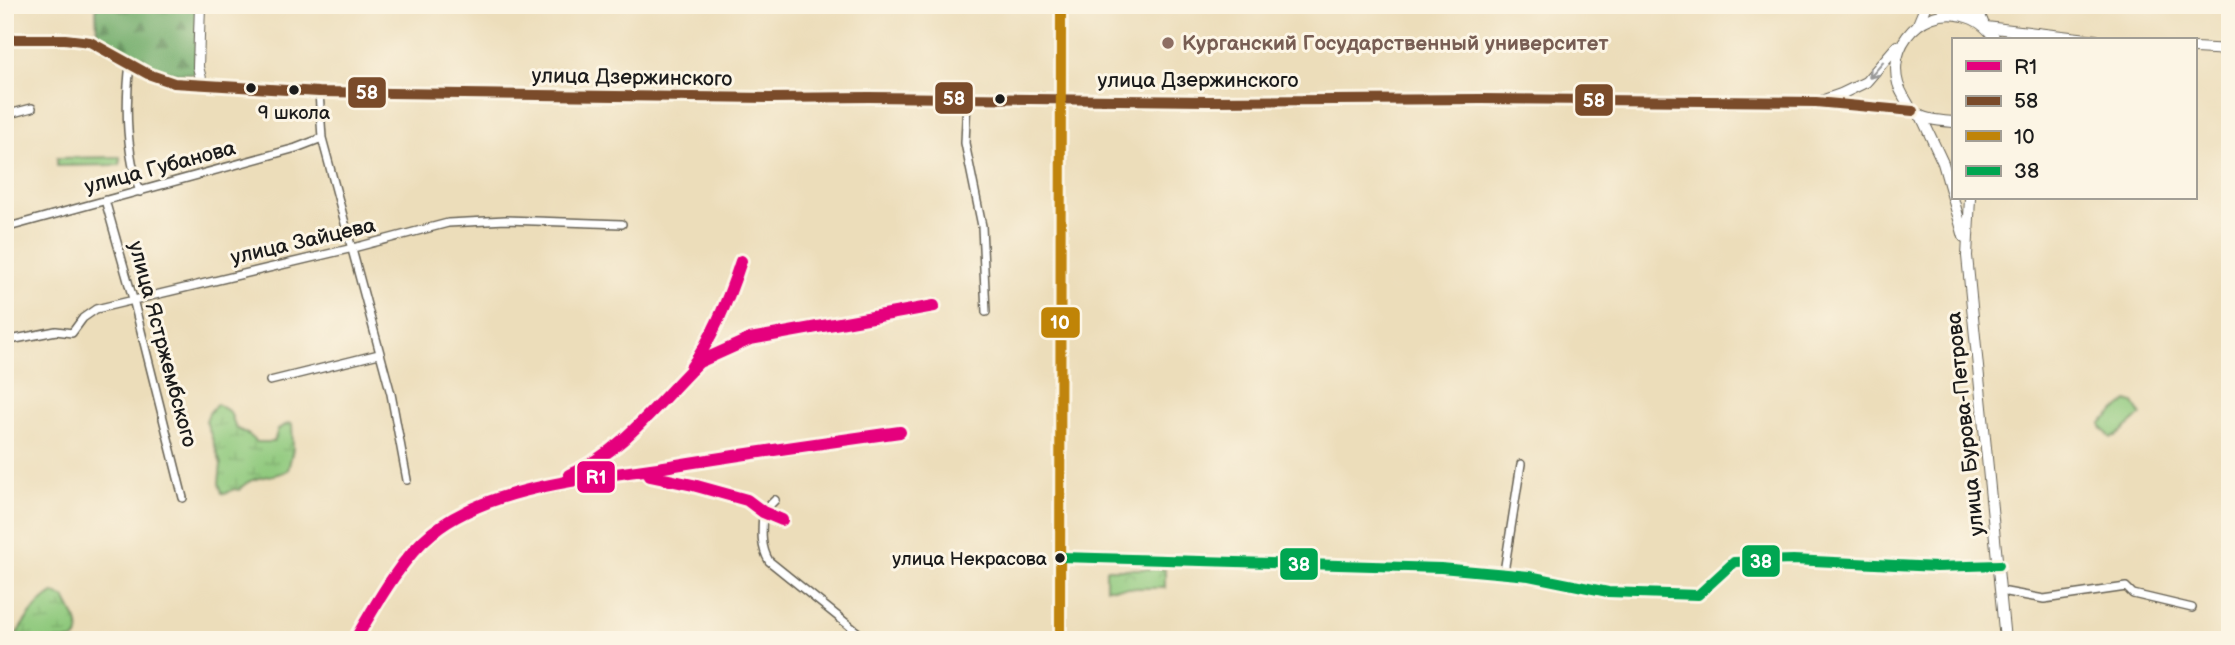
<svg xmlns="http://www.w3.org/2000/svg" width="2235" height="645" font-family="'Balsamiq Sans',sans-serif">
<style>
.grass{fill:url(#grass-tufts);stroke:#56724c;stroke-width:2}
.forest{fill:url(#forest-firs);stroke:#486444;stroke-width:2}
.wetland{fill:url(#wetland-marsh);stroke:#56724c;stroke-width:2}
.park{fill:url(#park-crowns);stroke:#56724c;stroke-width:2}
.pitch{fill:#8fc97d;stroke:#56724c;stroke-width:2}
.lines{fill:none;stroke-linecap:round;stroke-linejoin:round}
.minor-casing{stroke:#656053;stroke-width:10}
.major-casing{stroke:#656053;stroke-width:12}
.minor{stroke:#fff;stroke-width:7}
.major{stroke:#fff;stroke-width:10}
.bus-1-casing{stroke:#fcf5e5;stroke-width:16}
.bus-2-casing{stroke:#fcf5e5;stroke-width:16}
.bus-3-casing{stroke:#fcf5e5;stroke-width:16}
.bus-1{stroke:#7a4b2a;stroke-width:10}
.bus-2{stroke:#c08407;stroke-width:10}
.bus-3{stroke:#00a651;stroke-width:10}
.rail-1-casing{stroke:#fcf5e5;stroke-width:18}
.rail-1{stroke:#e5007d;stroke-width:12}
.oneway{stroke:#999}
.education-dot{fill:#8d6e63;stroke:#fcf5e5;stroke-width:2.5}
.bus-dot{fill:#1c1c1c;stroke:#fcf5e5;stroke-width:2.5}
.labels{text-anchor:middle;stroke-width:6;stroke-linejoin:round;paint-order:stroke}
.bus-label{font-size:19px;fill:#1c1c1c;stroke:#fcf5e5}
.education-label{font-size:21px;font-weight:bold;fill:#785e54;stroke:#fcf5e5;text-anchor:start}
.street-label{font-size:21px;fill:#1c1c1c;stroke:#fcf5e5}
.line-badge{stroke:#fcf5e5;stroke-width:2.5}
.badge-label{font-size:19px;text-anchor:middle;font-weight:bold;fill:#fff}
</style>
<defs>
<pattern id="grass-tufts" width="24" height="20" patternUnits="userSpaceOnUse" patternTransform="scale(1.75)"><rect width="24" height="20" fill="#8fc97d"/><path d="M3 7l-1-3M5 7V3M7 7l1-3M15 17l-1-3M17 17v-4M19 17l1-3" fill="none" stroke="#7bac6b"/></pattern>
<pattern id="forest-firs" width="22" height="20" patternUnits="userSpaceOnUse" patternTransform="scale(1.75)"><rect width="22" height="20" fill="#73ad6c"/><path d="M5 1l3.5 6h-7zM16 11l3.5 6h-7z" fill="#5e8c58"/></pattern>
<pattern id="wetland-marsh" width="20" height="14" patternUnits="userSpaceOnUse" patternTransform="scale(1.75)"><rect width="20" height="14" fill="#8fc97d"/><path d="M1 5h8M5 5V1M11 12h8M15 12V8" fill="none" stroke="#7bac6b"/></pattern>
<pattern id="park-crowns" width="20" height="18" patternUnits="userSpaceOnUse" patternTransform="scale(1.75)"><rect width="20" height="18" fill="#8fc97d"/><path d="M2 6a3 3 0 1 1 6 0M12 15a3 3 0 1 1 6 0" fill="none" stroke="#7bac6b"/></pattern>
</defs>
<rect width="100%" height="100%" fill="#fcf5e5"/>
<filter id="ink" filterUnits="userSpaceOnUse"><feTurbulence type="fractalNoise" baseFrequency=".0143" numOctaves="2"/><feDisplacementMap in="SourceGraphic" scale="14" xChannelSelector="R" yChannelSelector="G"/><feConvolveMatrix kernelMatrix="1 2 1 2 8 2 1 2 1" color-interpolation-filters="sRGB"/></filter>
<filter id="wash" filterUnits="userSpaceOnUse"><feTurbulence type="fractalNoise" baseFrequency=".00686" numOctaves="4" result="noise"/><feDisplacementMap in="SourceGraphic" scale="28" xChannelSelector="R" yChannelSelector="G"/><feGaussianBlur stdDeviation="1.57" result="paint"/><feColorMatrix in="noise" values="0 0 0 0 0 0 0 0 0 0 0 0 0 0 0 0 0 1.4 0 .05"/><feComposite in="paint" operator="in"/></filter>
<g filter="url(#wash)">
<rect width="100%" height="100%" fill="#ecddba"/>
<path class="grass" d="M 120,157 L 120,165 L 57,166 L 57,158 Z"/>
<path class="forest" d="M 96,5 L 198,5 L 195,74 L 163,72 L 97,37 Z"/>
<path class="wetland" d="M 217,404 L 230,412 L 236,428 L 249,435 L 257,442 L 274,442 L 278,429 L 289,423 L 292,424 L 293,449 L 288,470 C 270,480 253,473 239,490 L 234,489 L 225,494 L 222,493 L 219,483 L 221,464 L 206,421 L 209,413 Z
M 54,593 L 65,598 L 77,621 L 79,630 L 77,637 L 74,640 L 13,640 C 22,625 39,599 54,593 Z"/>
<path class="park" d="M 1106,569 L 1165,569 L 1165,588 L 1106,588 Z"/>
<path class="pitch" d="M 2127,401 L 2134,403 L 2141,415 L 2115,437 L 2111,438 L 2101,427 L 2101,423 Z"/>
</g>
<g filter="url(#ink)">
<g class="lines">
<g class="minor-casing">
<path id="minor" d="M 130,63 C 125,106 126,151 140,192
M 319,92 L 322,138 L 391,394 L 407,480
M 967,98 L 965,143 L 982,226 L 986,312
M 5,115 L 32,108
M 105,200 L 133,299 L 183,498
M 5,228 L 296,148 L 322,138
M 5,341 L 56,331 L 72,333 L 83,318 L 96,309 L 353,248 L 448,223 L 506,220 L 622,224
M 270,381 L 379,354
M 775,500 L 763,512 C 762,530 760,546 769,561 L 867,640
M 1061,557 L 1441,568 L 1529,576 L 1608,592 L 1698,595 L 1734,562 L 1793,560 L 1937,567 L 1999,565
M 1504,572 L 1521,464
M 2001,591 L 2044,599 L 2126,587 L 2133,594 L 2192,608"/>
</g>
<g class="major-casing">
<path id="major" d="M 200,5 L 198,67 L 203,86
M 1976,5 L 1984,25
M 1918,24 L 1926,5
M 1986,27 L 2096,40
M 5,39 L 65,39 L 90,42 L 148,74 L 174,83 L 319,92 L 770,98 L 869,97 L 1208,101 L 1481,99 L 1816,102 L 1913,111
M 2195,48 L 2230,50
M 1821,101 L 1841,94 L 1866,82 L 1897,46
M 1921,116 L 1943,163 L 1964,237
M 1953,122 C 1941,121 1922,120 1913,111 C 1909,107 1907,101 1904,97 C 1879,56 1917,4 1963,16 C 1977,19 1988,28 1996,40
M 1970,198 L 1967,256 L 2005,640
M 1060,640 L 1061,5"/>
</g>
<use href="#minor" class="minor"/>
<use href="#major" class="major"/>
<g class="bus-1-casing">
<path id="bus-1" d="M 5,39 L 65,39 L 90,42 L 148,74 L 174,83 L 319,92 L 770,98 L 869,97 L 1208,101 L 1481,99 L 1816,102 L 1913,111"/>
</g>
<g class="bus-2-casing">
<path id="bus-2" d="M 1060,640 L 1061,5"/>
</g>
<g class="bus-3-casing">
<path id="bus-3" d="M 1061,557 L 1441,568 L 1529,576 L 1608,592 L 1698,595 L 1734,562 L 1793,560 L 1937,567 L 1999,565"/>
</g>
<use href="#bus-1" class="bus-1"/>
<use href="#bus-2" class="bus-2"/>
<use href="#bus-3" class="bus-3"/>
<g class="rail-1-casing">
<path id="rail-1" d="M 691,368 C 714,335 729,298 741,261
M 569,475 C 625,450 656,404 699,362 L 750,339 L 934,306
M 650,476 L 693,485 L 747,500 L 763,512 L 782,520
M 355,640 C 375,606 401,558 432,533 C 489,486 593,478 664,467 C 743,454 821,443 900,432"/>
</g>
<use href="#rail-1" class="rail-1"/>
</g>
<defs><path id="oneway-shaft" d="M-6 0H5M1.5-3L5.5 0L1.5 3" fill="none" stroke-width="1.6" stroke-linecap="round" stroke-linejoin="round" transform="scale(1.75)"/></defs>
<use class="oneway" href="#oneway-shaft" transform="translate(1876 70) rotate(131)"/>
</g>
<circle class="education-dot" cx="1168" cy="43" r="7"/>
<g class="bus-dot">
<circle cx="251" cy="88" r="6"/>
<circle cx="294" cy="90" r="6"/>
<circle cx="1000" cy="99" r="6"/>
<circle cx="1060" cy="558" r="6"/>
</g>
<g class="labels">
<g class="bus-label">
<text x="294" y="119">9 школа</text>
<text x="1047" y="565" text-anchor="end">улица Некрасова</text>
</g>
<g class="education-label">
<text x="1182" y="50">Курганский Государственный университет</text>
</g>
<g class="street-label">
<text transform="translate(632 77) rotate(1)" y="7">улица Дзержинского</text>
<text x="1198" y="87">улица Дзержинского</text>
<text transform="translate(160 167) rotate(-15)" y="7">улица Губанова</text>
<text transform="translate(303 241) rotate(-13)" y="7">улица Зайцева</text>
<text transform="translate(163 344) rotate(75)" y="7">улица Ястржембского</text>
<text transform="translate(1965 424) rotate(-96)" y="7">улица Бурова-Петрова</text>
</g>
</g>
<g class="line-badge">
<rect x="347" y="76" width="40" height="33" rx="7" fill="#7a4b2a"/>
<rect x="934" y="81" width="40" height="34" rx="7" fill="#7a4b2a"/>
<rect x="1574" y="83" width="40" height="34" rx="7" fill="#7a4b2a"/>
<rect x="1040" y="306" width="41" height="33" rx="7" fill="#c08407"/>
<rect x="576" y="460" width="40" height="34" rx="7" fill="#e5007d"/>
<rect x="1741" y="544" width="40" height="34" rx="7" fill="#00a651"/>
<rect x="1279" y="547" width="40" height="34" rx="7" fill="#00a651"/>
</g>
<g class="badge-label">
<text x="367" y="99">58</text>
<text x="954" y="105">58</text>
<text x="1594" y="107">58</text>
<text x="1060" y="329">10</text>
<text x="596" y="484">R1</text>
<text x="1761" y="568">38</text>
<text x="1299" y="571">38</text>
</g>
<rect width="2235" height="645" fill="none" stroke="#fcf5e5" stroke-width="28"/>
<rect x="1952" y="38" width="245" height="161" fill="#fcf5e5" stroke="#a29e95" stroke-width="2"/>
<rect x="1966" y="61" width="35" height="10" fill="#e5007d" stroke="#a29e95" stroke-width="2"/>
<text x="2014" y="74" font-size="21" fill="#1c1c1c">R1</text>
<rect x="1966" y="96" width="35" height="10" fill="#7a4b2a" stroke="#a29e95" stroke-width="2"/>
<text x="2014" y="108" font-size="21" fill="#1c1c1c">58</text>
<rect x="1966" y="131" width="35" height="10" fill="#c08407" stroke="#a29e95" stroke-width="2"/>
<text x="2014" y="144" font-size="21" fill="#1c1c1c">10</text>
<rect x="1966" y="166" width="35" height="10" fill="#00a651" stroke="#a29e95" stroke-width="2"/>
<text x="2014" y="178" font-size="21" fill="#1c1c1c">38</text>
</svg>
